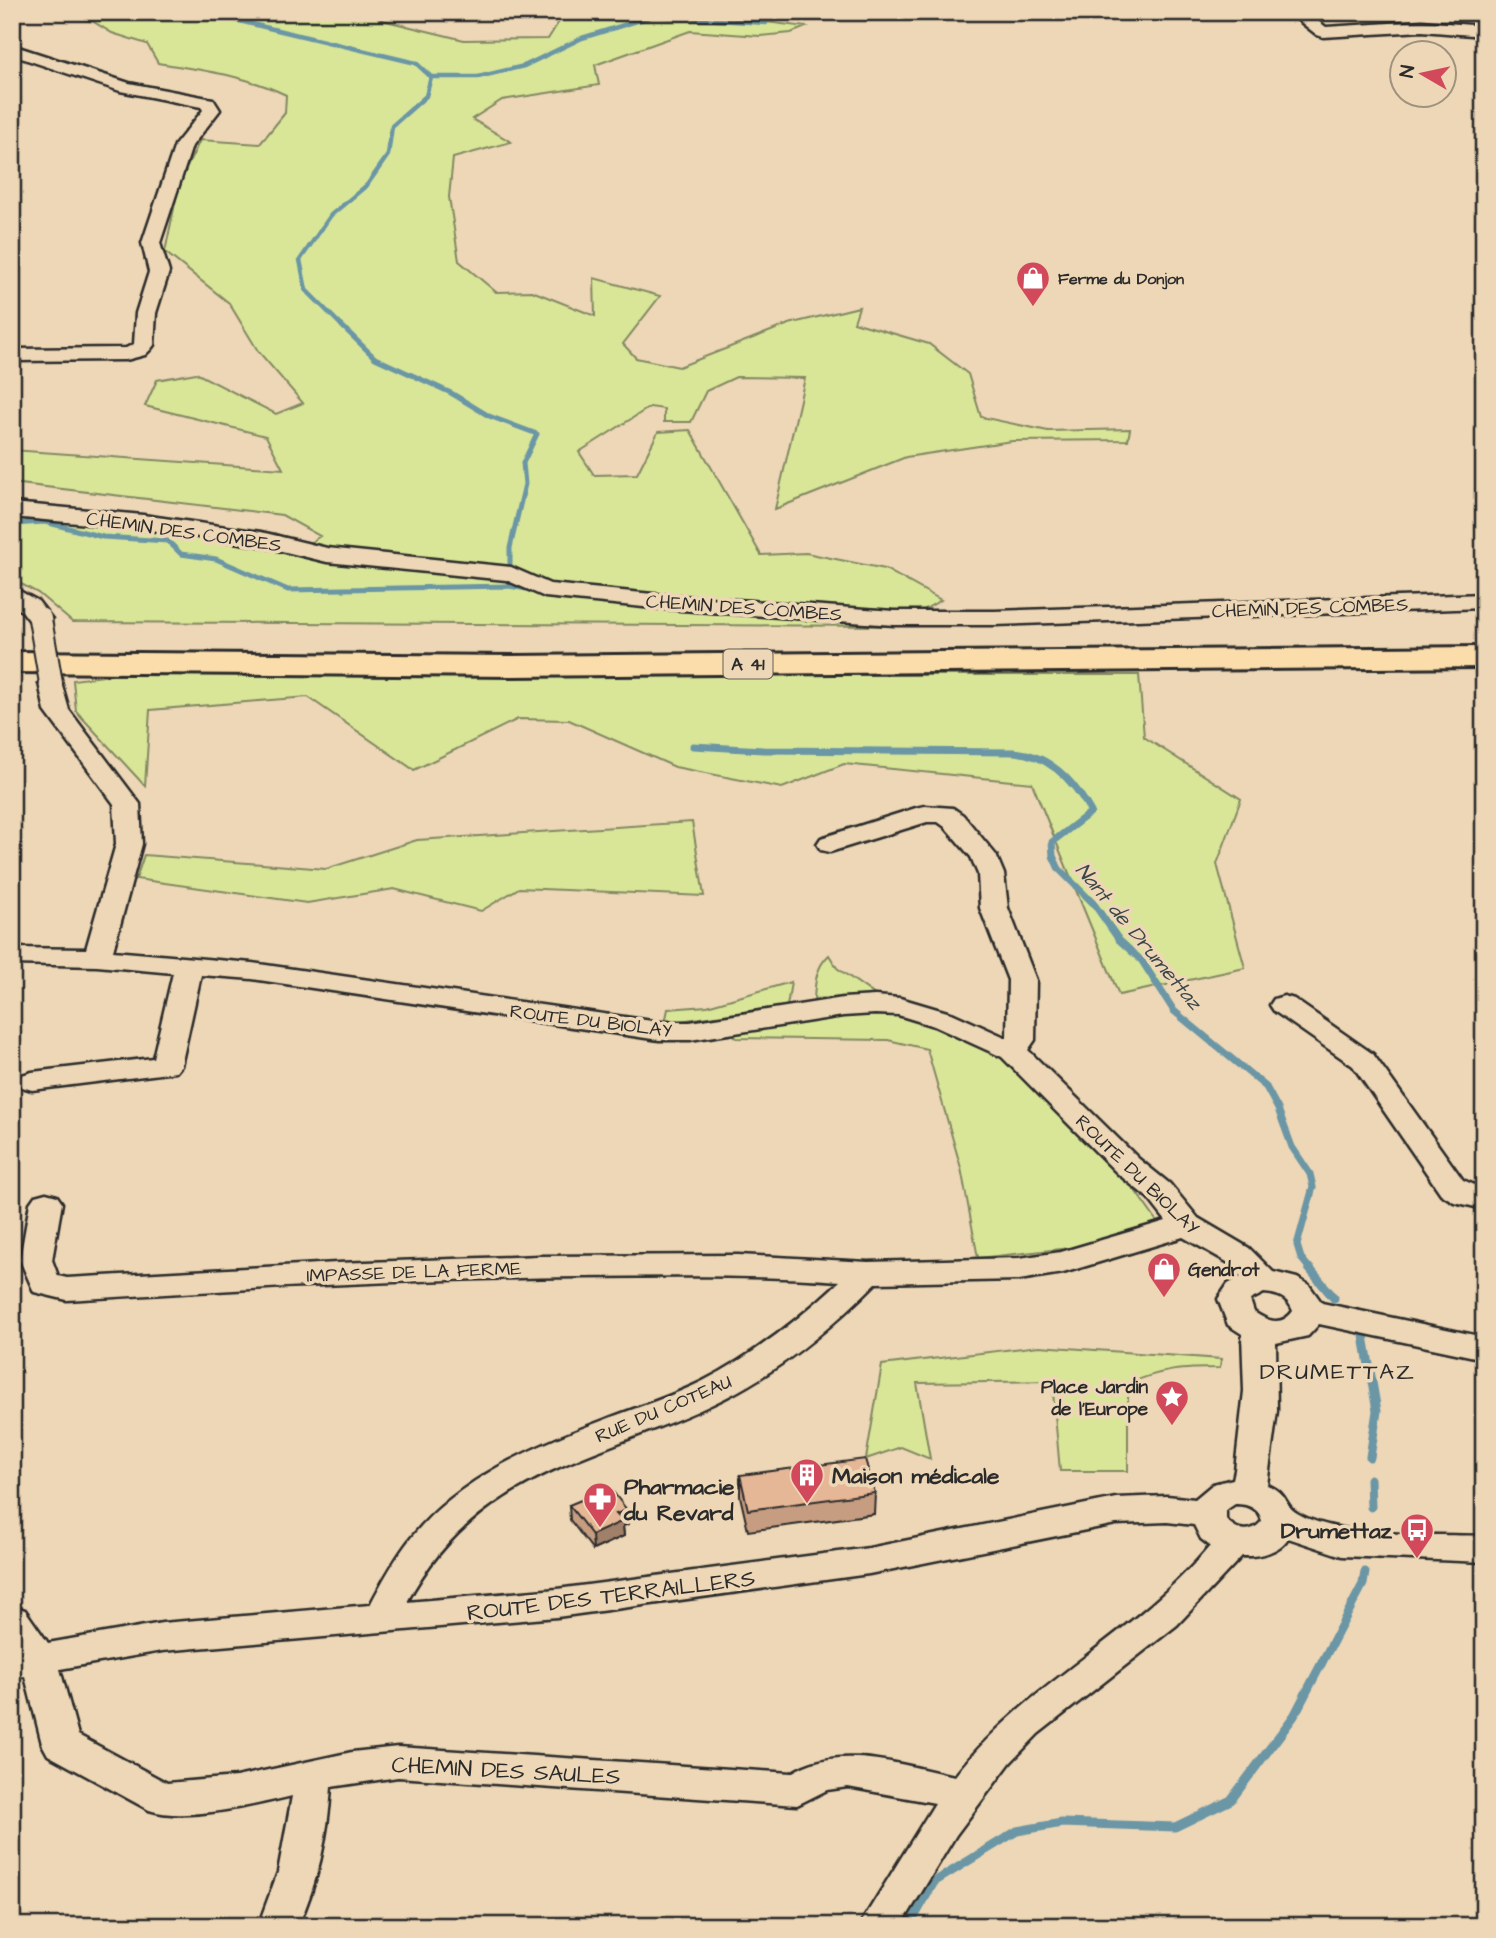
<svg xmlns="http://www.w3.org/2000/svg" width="1496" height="1938" font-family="'Architects Daughter',sans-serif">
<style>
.green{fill:#d9e698;stroke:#828862;stroke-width:2}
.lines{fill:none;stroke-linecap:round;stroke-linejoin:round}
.stream-far3{stroke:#6b96a5;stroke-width:4.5}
.stream-far2{stroke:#6b96a5;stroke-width:5}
.stream-far1{stroke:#6b96a5;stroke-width:7}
.stream{stroke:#6b96a5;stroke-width:9}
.minor-casing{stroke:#2b2b2b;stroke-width:5}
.highway-casing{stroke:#2b2b2b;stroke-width:6}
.minor{fill:#edd7b6;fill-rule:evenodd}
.highway{fill:#fbddab;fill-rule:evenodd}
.minor-bridge-casing{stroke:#2b2b2b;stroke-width:26;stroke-linecap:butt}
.minor-bridge{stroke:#edd7b6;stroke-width:22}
.wall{fill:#c69d81;stroke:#2b2b2b;stroke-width:2}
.shaded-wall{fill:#a18069;stroke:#2b2b2b;stroke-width:2}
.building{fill:#e6b796;stroke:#2b2b2b;stroke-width:2}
.labels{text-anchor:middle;stroke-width:7;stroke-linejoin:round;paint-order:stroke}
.far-poi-label{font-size:16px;font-weight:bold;fill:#2b2b2b;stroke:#edd7b6;text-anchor:start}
.shield{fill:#edd7b6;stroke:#655f55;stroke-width:2}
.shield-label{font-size:18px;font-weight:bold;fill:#2b2b2b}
.street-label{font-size:19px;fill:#2b2b2b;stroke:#edd7b6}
.poi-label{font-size:19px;font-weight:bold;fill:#2b2b2b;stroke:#edd7b6;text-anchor:start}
.water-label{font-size:21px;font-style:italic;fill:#3b464a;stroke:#edd7b6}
.quarter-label{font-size:23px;letter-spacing:2px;fill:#2b2b2b;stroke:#edd7b6}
.near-poi-label{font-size:23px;font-weight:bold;fill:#2b2b2b;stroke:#edd7b6;text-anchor:start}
.near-street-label{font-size:23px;fill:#2b2b2b;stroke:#edd7b6}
</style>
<rect width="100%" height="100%" fill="#edd7b6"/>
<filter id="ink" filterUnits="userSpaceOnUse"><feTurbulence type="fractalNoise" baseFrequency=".0143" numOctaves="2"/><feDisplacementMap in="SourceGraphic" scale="14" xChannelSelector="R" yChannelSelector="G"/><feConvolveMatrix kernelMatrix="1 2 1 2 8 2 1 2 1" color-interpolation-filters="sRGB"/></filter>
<g filter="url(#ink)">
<path class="green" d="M 64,12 L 371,12 L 382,20 L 464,40 L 548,39 L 565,12 L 742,12 L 735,18 L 806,27 L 791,33 L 760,36 L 690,31 L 595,65 L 599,85 L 502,100 L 472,119 L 511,142 L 453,158 L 449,197 L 459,261 L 496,292 L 532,291 L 595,316 L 594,278 L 660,296 L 623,344 L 636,358 L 679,367 L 789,324 L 859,307 L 854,322 L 929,344 L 968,374 L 981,417 L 1048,431 L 1130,429 L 1128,440 L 1012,441 L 906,457 L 775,509 L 805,378 L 736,377 L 706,391 L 691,422 L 664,422 L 664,409 L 650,407 L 579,452 L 594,475 L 637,474 L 658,432 L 690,430 L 761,555 L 806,553 L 885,569 L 941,600 L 895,626 L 72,622 L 38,593 L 12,579 L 12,501 L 274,533 L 307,545 L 320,536 L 282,515 L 12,483 L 12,450 L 283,469 L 266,436 L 145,406 L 157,380 L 196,373 L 276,414 L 303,403 L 258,351 L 229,303 L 165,252 L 179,184 L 200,140 L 260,144 L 285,113 L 286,95 C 245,75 202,70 158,63 L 147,44 L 112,33 L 92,21 L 69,16 Z
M 111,675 L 1139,675 L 1144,737 L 1241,799 L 1217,864 L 1245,968 L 1119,995 L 1032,783 L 844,764 L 782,788 L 675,767 L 569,720 L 518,719 L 414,770 L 308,697 L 150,710 L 145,786 L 76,711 L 73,680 Z
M 692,822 L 704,896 L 519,888 L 481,911 L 394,889 L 307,903 L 136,879 L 144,855 L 326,869 L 417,840 Z
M 829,955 L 837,968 L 875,995 L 814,999 C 815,982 816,967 829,955 Z
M 791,982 L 787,1006 L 665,1023 L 668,1009 L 707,1006 Z
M 859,1012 L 897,1014 L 946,1031 L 1007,1060 L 1129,1182 L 1158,1223 L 1070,1248 L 978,1258 L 961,1168 L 927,1049 L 888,1040 L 736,1038 L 732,1030 Z
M 1039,1346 L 1221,1359 L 1220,1368 C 1184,1368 1161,1369 1128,1384 L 1128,1471 L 1060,1471 L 1052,1381 L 917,1383 L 930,1459 L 901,1447 L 866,1459 L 882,1365 Z"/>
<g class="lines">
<path class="stream-far3" d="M 185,13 L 235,20 L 416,63 L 431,77 L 426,96 L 392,126 L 388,155 L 367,185 L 331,215 L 300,260 L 306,290 L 344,328
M 431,77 L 478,77 L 524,66 L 582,38 L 653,16 L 766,23"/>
<path class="stream-far2" d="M 342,326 L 375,358 L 451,393 L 489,416 L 537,434 L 523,463 L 525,484 L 510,548 L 510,567
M 12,524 L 45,522 L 103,537 L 168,541 L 181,554 L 216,559 L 288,590 L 509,586 L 527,589"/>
<path class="stream-far1" d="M 693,746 L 763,750 L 1014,752 C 1050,755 1074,781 1091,812 L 1052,842 L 1053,856 L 1059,869 L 1094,904 L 1119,940 L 1142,961 L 1174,1011 L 1266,1087 L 1278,1109 L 1292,1147 L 1310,1174 L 1313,1187 L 1297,1245 L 1301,1258 L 1310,1269"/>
<path class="stream" d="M 1309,1268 L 1334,1298
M 1364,1336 L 1377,1411 L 1370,1457
M 1370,1479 L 1371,1507
M 909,1926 L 934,1882 L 1017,1831 L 1062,1823 L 1175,1827 L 1231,1800 L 1294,1716 L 1363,1584 L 1365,1572"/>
<g class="minor-casing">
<path id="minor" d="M 1288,12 L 1306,12 L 1326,27 L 1422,21 L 1484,26 L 1484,36 L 1422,31 L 1323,37 L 1317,35 Z
M 12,45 L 129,83 L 213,99 L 220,110 L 192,146 L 160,243 L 169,272 L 156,313 L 154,345 L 151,349 L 145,355 L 126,360 L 12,361 L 12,349 L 126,348 L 134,344 L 136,313 L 149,272 L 142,243 L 175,145 L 203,110 L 201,107 L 120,91 L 12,55 Z
M 12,503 L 143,515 L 261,532 L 327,548 L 511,567 L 550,584 L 653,594 L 894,611 L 994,611 L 1484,594 L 1484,608 L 994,625 L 894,625 L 653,608 L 545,597 L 506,580 L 327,562 L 261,546 L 143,529 L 12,517 Z
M 12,587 L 38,601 L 52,619 L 48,624 L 32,624 L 22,611 L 12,605 Z
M 51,676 L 60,678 L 69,710 L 140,804 L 142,844 L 113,951 L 252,963 L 659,1022 L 690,1022 L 843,998 L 875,996 L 900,998 L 954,1014 L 1007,1038 L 1008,980 L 980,908 L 978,874 L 971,857 L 945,827 L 938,822 L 927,822 L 830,852 L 821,850 L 817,844 L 821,838 L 916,808 L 925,806 L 953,808 L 963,815 L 996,855 L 1004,874 L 1008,908 L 1036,980 L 1035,1040 L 1028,1050 L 1139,1159 L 1170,1184 L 1198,1218 L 1249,1248 L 1273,1272 L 1297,1278 L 1309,1285 L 1322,1303 L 1484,1337 L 1484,1359 L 1319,1324 L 1308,1336 L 1276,1343 L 1277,1411 L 1267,1485 C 1288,1492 1284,1506 1297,1513 C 1337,1538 1435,1534 1484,1536 L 1484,1562 L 1342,1556 L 1288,1538 C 1280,1552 1258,1557 1242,1556 L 1177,1625 L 1038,1734 L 1010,1763 L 956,1835 L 901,1926 L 859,1926 L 935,1803 L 848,1787 L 827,1790 L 797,1805 L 398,1777 L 331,1787 C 328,1835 318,1882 298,1926 L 258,1926 L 278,1872 L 292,1796 C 254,1805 186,1822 149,1810 L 48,1755 L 42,1744 L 25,1676 L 12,1678 L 12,1606 L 25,1610 L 48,1643 L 162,1623 L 370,1605 C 382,1582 395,1558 411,1538 C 459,1478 535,1446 604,1420 C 637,1407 671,1397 703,1381 C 754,1355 798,1320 840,1281 C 754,1275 667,1276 580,1277 C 409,1279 238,1289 67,1300 L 34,1292 L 20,1260 L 30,1203 L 35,1196 L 46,1193 L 57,1196 L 62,1203 L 52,1260 L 58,1276 L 67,1278 L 337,1263 L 540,1256 L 738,1255 L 868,1262 L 1019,1258 L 1061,1252 L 1166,1221 L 1148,1198 L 1117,1173 L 1002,1057 L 934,1026 L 898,1015 L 875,1014 L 843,1016 L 690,1040 L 659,1040 L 252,979 L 201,975 L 181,1066 L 176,1072 L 32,1090 L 22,1087 L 17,1081 L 22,1075 L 32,1072 L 153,1058 L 173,973 L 97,966 L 12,964 L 12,948 L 86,949 L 116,844 L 114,804 L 45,711 L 39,683 L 42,678 ZM 1183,1237 L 1227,1262 L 1241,1277 L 1228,1284 L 1218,1299 L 1228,1325 L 1242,1334 L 1244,1391 L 1235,1470 L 1233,1479 L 1213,1484 L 1195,1499 L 1167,1496 L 1116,1498 L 869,1548 L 557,1589 L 407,1602 C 478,1468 604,1459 725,1398 C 782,1369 831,1328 876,1283 L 1019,1280 L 1063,1273 ZM 1264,1293 C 1277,1294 1288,1297 1293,1311 C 1282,1327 1267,1321 1254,1312 L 1250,1300 ZM 1235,1504 C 1248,1504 1259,1508 1262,1521 C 1251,1534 1237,1532 1226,1519 L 1226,1510 ZM 1167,1522 L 1194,1525 L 1201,1539 L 1210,1546 C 1136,1635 1026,1684 955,1776 C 903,1766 840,1742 791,1773 L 398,1747 L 352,1752 L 236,1777 L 167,1783 L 78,1735 L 60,1669 L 162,1651 L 557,1617 L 869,1574 L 1116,1524 Z
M 1284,996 L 1294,999 L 1373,1054 L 1463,1180 L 1484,1189 L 1484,1209 L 1454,1202 L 1441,1194 L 1353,1066 L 1274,1011 L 1270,1005 L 1274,999 Z"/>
</g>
<g class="highway-casing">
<path id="highway" d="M 1484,647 L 1484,667 L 512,676 L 12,672 L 12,652 L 512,656 Z"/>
</g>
<use href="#minor" class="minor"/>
<use href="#highway" class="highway"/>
<g class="minor-bridge-casing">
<path id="minor-bridge" d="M 40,619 L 51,683"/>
</g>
<use href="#minor-bridge" class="minor-bridge"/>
</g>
<path class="wall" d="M 740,1475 L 875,1493 L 874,1514 L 748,1531 L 740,1496 Z
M 569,1505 L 627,1510 L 628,1524 L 623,1526 L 624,1536 L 593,1550 L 570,1520 Z"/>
<path class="shaded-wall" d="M 627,1510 L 628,1524 L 623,1526 L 624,1536 L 593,1550 L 592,1535 L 616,1514 Z"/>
<path class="building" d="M 865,1459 L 875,1493 L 748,1510 L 740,1475 Z
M 610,1488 L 627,1510 L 616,1514 L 623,1521 L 592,1535 L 569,1505 Z"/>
</g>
<defs>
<g id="shop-pin" transform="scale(1.75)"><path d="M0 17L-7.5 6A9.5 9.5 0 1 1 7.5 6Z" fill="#d1495b" stroke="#edd7b6"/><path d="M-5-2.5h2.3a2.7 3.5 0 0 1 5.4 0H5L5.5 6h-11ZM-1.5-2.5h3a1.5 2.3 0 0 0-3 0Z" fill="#fff"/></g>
<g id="sight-pin" transform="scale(1.75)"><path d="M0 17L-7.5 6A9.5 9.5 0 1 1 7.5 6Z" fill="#d1495b" stroke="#edd7b6"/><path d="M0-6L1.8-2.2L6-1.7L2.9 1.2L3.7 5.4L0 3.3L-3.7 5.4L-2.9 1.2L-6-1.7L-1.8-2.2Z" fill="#fff"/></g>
<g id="building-pin" transform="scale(1.75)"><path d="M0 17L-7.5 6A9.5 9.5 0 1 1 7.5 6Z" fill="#d1495b" stroke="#edd7b6"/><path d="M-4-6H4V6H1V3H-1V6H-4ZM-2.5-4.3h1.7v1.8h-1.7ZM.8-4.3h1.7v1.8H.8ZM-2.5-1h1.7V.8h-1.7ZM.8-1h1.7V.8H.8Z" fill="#fff"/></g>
<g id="pharmacy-pin" transform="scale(1.75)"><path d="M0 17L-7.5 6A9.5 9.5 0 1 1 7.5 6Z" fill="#d1495b" stroke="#edd7b6"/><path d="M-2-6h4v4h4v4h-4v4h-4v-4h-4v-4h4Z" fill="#fff"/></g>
<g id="bus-pin" transform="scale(1.75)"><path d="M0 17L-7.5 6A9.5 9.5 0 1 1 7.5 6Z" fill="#d1495b" stroke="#edd7b6"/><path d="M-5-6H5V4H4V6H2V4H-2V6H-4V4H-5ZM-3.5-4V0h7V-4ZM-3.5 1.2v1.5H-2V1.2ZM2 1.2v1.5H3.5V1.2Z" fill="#fff"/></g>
</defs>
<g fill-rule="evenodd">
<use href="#shop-pin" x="1033" y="278"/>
<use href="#shop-pin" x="1164" y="1269"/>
<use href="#sight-pin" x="1172" y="1397"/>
<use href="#building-pin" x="807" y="1475"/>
<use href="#pharmacy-pin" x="600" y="1499"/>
<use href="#bus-pin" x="1417" y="1530"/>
</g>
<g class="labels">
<g class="far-poi-label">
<text x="1058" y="284">Ferme du Donjon</text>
</g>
<rect class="shield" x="723.5" y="649.5" width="49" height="29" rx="5"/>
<g class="shield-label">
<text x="748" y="670">A 41</text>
</g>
<g class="street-label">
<text transform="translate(184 531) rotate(8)" y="7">CHEMIN DES COMBES</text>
<text transform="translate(744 607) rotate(4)" y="7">CHEMIN DES COMBES</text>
<text transform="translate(1310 607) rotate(-2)" y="7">CHEMIN DES COMBES</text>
<text transform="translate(591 1020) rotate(7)" y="7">ROUTE DU BIOLAY</text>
<text transform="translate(1138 1174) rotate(44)" y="7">ROUTE DU BIOLAY</text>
<text transform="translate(414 1271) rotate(-2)" y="7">IMPASSE DE LA FERME</text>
<text transform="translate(663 1408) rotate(-23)" y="7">RUE DU COTEAU</text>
</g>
<g class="poi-label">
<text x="1188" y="1276">Gendrot</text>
<text x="1148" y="1393" text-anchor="end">Place Jardin<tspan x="1148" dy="22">de l'Europe</tspan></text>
</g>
<g class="water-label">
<text transform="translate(1139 936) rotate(50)" y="7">Nant de Drumettaz</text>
</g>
<g class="quarter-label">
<text x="1338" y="1379">DRUMETTAZ</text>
</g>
<g class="near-poi-label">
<text x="832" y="1483">Maison médicale</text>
<text x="624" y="1494">Pharmacie<tspan x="624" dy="26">du Revard</tspan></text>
<text x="1392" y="1538" text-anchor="end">Drumettaz</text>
</g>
<g class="near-street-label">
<text transform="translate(611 1595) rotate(-7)" y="8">ROUTE DES TERRAILLERS</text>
<text transform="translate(506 1770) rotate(3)" y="8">CHEMIN DES SAULES</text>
</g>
</g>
<rect width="1496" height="1938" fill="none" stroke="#edd7b6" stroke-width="42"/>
<rect x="21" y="21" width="1454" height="1896" fill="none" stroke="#2b2b2b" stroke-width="2.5" filter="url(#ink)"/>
<g transform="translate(1423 74) rotate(279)"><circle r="33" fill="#edd7b6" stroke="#9f927e" stroke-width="2"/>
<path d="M0-5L12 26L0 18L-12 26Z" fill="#d1495b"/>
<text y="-10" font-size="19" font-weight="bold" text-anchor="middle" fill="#2b2b2b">N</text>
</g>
</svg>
